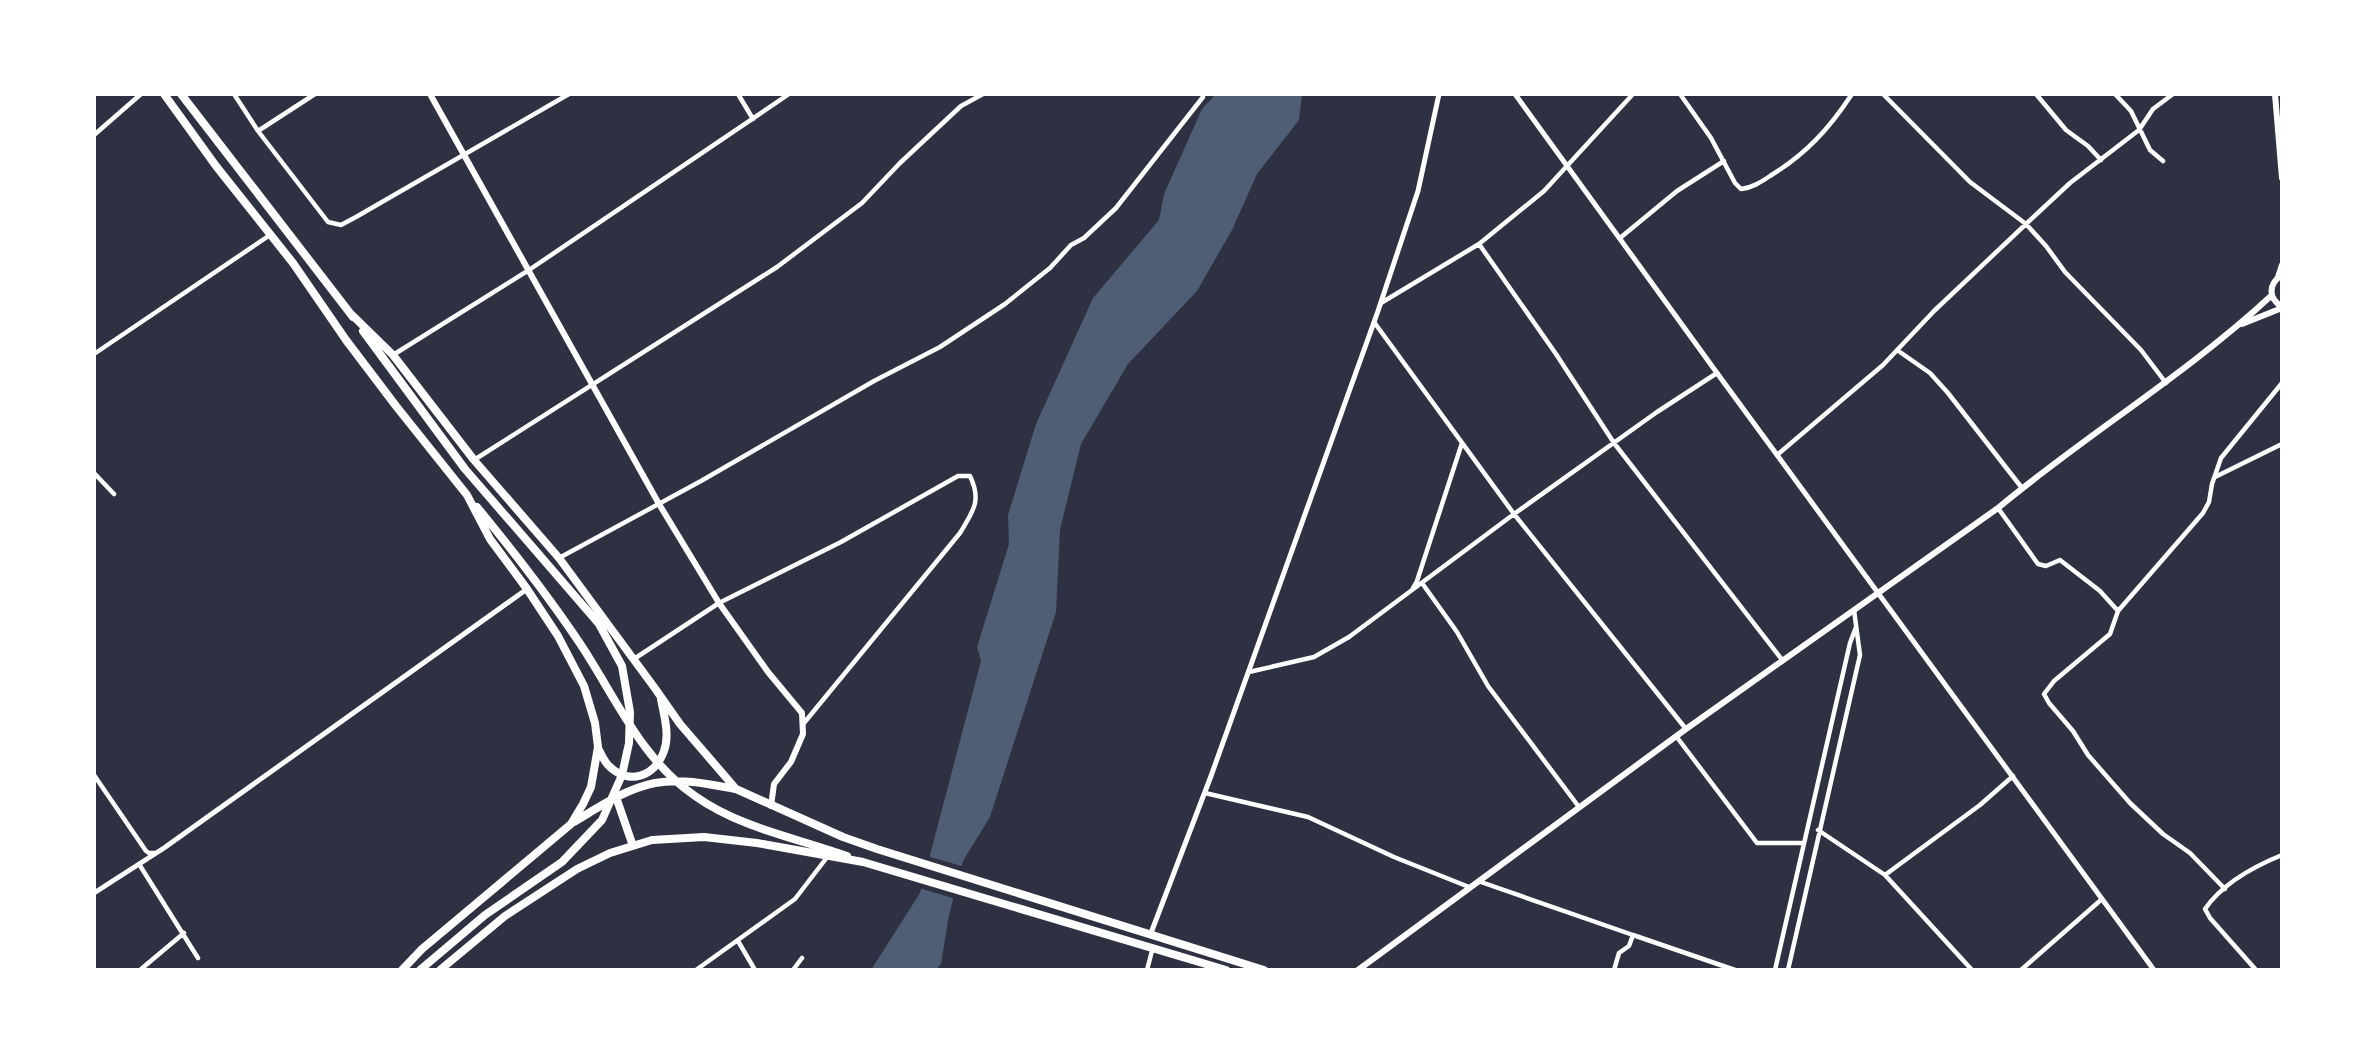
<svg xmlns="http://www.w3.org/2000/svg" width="2376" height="1064" font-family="Montserrat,sans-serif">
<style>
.water{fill:#4f5d75}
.pier{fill:#2d3142}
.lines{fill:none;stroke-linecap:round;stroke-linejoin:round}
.minor{stroke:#fff;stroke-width:4.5}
.tertiary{stroke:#fff;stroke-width:5}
.secondary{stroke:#fff;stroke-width:6}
.trunk{stroke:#fff;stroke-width:8}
</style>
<rect width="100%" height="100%" fill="#2d3142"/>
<path class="water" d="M 1215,95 L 1302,95 L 1299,120 L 1257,174 L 1232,230 L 1197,291 L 1128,364 L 1081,444 L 1060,530 L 1056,612 L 990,817 L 963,861 L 949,915 L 941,964 L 936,969 L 871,970 L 920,893 L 981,661 L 977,647 L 1009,544 L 1008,515 L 1036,424 L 1093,298 L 1159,220 L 1164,194 L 1202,109 Z"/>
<path class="pier" d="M 927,856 L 965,867 L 956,899 L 919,888 Z"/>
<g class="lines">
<path class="minor" d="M 234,94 L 258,131 L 328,222 L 341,225 L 356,217 L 569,94
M 738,94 L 753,119
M 1680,94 L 1711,138 L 1735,183 L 1741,189 C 1752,188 1761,182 1770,176 C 1806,154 1829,129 1852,94
M 1883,94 L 1970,182 L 2026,224 L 2046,246 L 2065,272 L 2141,350 L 2166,383
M 2036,94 L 2066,130 L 2088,146 L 2101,160
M 2115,94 L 2131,111 L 2150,150 L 2163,161
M 258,131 L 315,94
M 94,135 L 141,94
M 1620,238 L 1677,191 L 1724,161
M 1479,244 L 1556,354 L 1614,443 L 1783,661
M 1381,303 L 1479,244 L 1544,191 L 1633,94
M 1374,322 L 1514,514 L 1686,729
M 1897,350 L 1930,373 L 1948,393 L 2022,488
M 94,354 L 270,235
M 393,355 L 529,270 L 789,94
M 1777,455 L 1883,365 L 1934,311 L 2026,224 L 2070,183 L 2139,130 L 2153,109 L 2173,94
M 474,460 L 777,267 L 862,203 L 900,163 L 961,106 L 983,94
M 94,473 L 114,494
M 2215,477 L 2282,444
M 1998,508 L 2038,564 L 2046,566 L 2060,560 L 2100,591 L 2118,611
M 559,558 L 701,481 L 874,381 L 940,347 L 1005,304 L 1050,268 L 1071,245 L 1084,238 L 1116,208 L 1203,97
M 1422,583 L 1457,632 L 1488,686 L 1579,807
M 1413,588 L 1417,581 L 1462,443
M 634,659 L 719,603 L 841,542 L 958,476 L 970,476 C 982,501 973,511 960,533 L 804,723
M 1249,672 L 1314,657 L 1349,637 L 1514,514 L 1657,412 L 1717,373
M 1676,736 L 1757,843 L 1804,843
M 94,775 L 146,851 L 149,853 L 156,853
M 1205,793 L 1308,817 L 1394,857 L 1469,887
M 1818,830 L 1885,875 L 1972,970
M 139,864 L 198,958
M 1885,875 L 1980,805 L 2013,776
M 1478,881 L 1633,935 L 1629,946 L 1619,953 L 1614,970
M 2225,889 L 2190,853 L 2163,834 L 2130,803 L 2088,755 L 2073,731 L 2049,703 L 2044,694 L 2054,681 L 2110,634 L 2118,611 L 2203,513 L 2209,502 L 2212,484 L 2221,458 L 2282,383
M 1633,935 L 1735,970
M 738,941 L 755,970
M 140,970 L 184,933
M 696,970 L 795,899 L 828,856
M 793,970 L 802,958
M 1147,970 L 1153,947
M 1775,970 L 1850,643 L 1856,627
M 1788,970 L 1860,655 L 1854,610
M 2021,970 L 2102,899
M 2256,970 L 2210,918 L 2205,909 C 2222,884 2255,866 2282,855"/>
<path class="tertiary" d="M 1515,94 L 1717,373 L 2154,970
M 94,893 L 164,848 L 527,589
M 1151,933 L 1211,776 L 1378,311 L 1418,191 L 1439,94"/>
<path class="secondary" d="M 430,94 L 659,504 L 719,603 L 768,672 L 802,713 L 803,734 L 791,762 L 774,784 L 771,806
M 2275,94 L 2282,178
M 2282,275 C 2268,284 2268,298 2282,307
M 2278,277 L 2282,265
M 2242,324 L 2282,308
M 1358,970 L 1686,729 L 1998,508 C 2087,434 2187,374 2272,295"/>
<path class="trunk" d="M 164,94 L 216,166 L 293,263 L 346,340 L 396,406 L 467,495 L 490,539 L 527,589 L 558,636 L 584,686 L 595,723 L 598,747 L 591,787 L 583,804 L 571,824 L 422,949 L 402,970
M 181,94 L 353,317
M 350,313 L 393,355 L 474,460 L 559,558 L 654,687 L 680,724 L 736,789 L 843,837 L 877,849 L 1264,970
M 363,331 L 465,469 L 599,624 L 622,666 L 630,712 L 629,743 L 622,775 L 602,820 L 562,862 L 485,915 L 420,970
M 477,507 C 514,552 549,597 581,645 C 616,698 641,759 695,796 C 740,828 797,838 847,856
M 598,748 C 601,754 604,761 608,765 C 628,786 655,777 664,751 C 670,735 664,715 661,699
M 616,797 L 633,846
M 574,822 C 599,807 625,789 655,783 C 681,778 709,784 735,789
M 440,970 L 505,916 L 577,869 L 610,853 L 652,840 L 704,837 L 757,843 L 863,862 L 1226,970"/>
</g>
<rect width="2376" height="1064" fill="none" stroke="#ffffff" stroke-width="192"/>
</svg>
